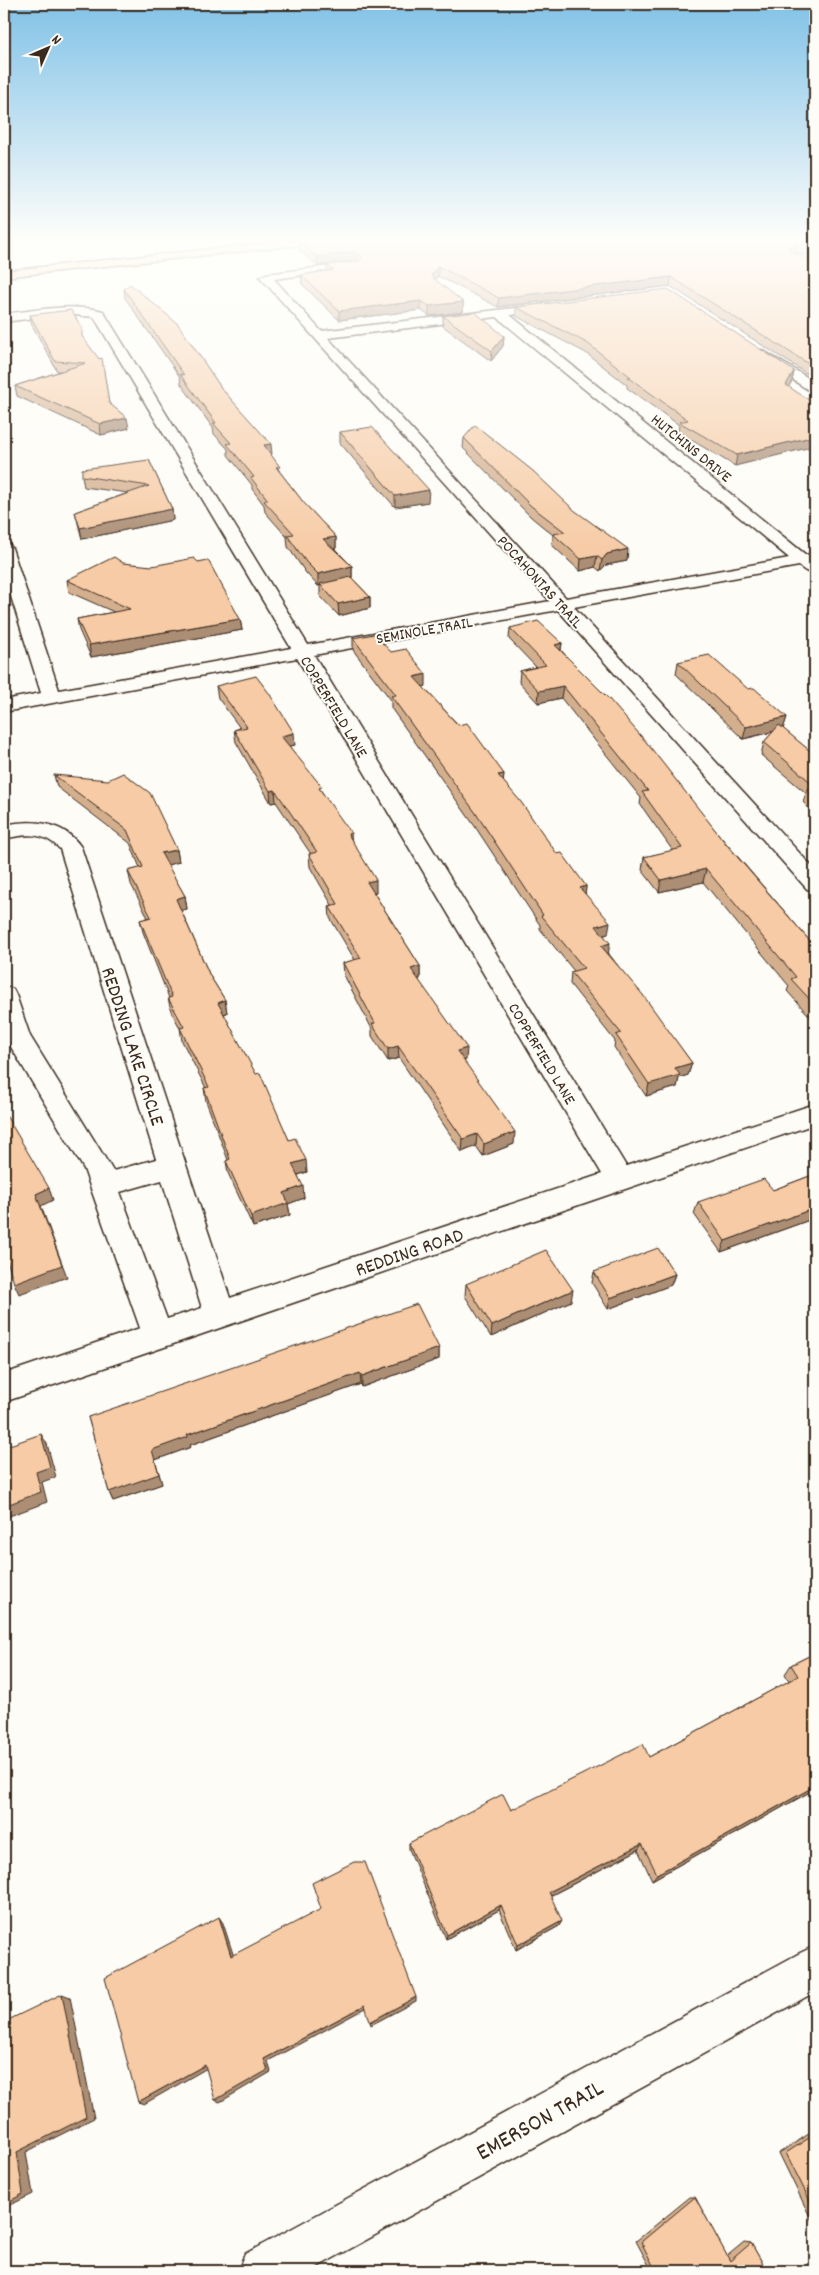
<svg xmlns="http://www.w3.org/2000/svg" width="819" height="2275" font-family="Dekko,sans-serif">
<style>
.lines{fill:none;stroke-linecap:round;stroke-linejoin:round}
.minor-casing{stroke:#3b2a1e;stroke-width:3}
.major-casing{stroke:#3b2a1e;stroke-width:3}
.minor{fill:#fdfcf7;fill-rule:evenodd}
.major{fill:#fcdcac;fill-rule:evenodd}
.wall{fill:#d4af8e;stroke:#3b2a1e;fill-rule:evenodd}
.shaded-wall{fill:#ac8e74;stroke:#3b2a1e}
.building{fill:#f6cba5;stroke:#3b2a1e}
.labels{text-anchor:middle;stroke-width:4;stroke-linejoin:round;paint-order:stroke}
.far-street-label{font-size:16px;fill:#3b2a1e;stroke:#fdfcf7}
.street-label{font-size:20px;fill:#3b2a1e;stroke:#fdfcf7}
.near-street-label{font-size:24px;fill:#3b2a1e;stroke:#fdfcf7}
</style>
<rect width="100%" height="100%" fill="#fdfcf7"/>
<filter id="ink" filterUnits="userSpaceOnUse"><feTurbulence type="fractalNoise" baseFrequency=".02" numOctaves="2"/><feDisplacementMap in="SourceGraphic" scale="10" xChannelSelector="R" yChannelSelector="G"/><feConvolveMatrix kernelMatrix="1 2 1 2 8 2 1 2 1" color-interpolation-filters="sRGB"/></filter>
<g filter="url(#ink)">
<g class="lines">
<g class="minor-casing">
<path id="minor" d="M 355,263 L 361,266 L 359,268 L 274,279 L 321,331 L 557,303 L 559,306 L 553,310 L 510,315 L 806,555 L 815,553 L 815,572 C 808,574 804,570 799,566 L 574,607 L 815,870 L 815,891 L 807,889 L 558,610 L 314,655 L 626,1166 L 815,1104 L 815,1124 L 4,1402 L 4,1374 L 140,1328 L 84,1169 L 5,1037 L 4,986 L 13,989 L 16,995 L 30,1036 L 113,1171 L 156,1159 L 60,849 C 43,831 25,834 4,839 L 4,825 C 32,819 63,821 81,847 L 230,1298 L 602,1174 L 297,658 L 4,712 L 4,700 L 41,693 L 4,574 L 4,543 L 10,545 L 12,548 L 59,690 L 291,648 L 94,317 L 65,314 L 4,322 L 4,314 C 38,310 70,303 103,311 L 308,645 L 550,601 L 260,277 L 266,274 ZM 497,317 L 789,558 L 566,598 L 328,338 ZM 162,1180 L 202,1308 L 167,1319 L 120,1192 Z
M 762,350 L 815,382 L 815,392 L 810,391 L 757,357 L 756,354 L 757,351 Z
M 815,1946 L 815,1992 L 310,2271 L 238,2271 L 245,2254 L 800,1953 Z"/>
</g>
<g class="major-casing">
<path id="major" d="M 322,237 L 353,237 L 348,240 L 4,277 L 4,271 Z"/>
</g>
<use href="#minor" class="minor"/>
<use href="#major" class="major"/>
</g>
<path class="wall" d="M 815,237 L 815,379 L 670,286 L 498,307 L 438,276 L 435,280 L 463,302 L 463,312 L 429,316 L 421,310 L 339,320 L 302,284 L 301,275 L 327,271 L 327,265 L 355,261 L 318,266 L 299,250 L 299,242 ZM 795,252 L 814,257 L 808,259 L 794,253 Z
M 124,289 L 222,389 L 272,454 L 271,455 L 280,472 L 304,503 L 336,537 L 336,548 L 334,548 L 352,566 L 352,578 L 370,597 L 370,608 L 339,616 L 320,596 L 320,585 L 318,586 L 306,573 L 288,547 L 287,537 L 265,512 L 264,505 L 252,489 L 252,485 L 228,455 L 228,449 L 214,434 L 213,428 L 181,384 L 180,377 L 125,298 Z
M 516,307 L 794,371 L 792,381 L 735,466 L 678,432 L 679,425 L 627,388 L 627,385 L 586,353 L 516,316 Z
M 30,315 L 83,338 L 109,403 L 129,428 L 101,435 L 17,396 L 15,386 L 61,371 L 57,371 L 32,325 Z
M 443,316 L 504,336 L 503,346 L 491,361 L 443,326 Z
M 340,432 L 428,502 L 395,507 L 340,443 Z
M 464,438 L 627,561 L 606,565 L 600,571 L 595,567 L 580,571 L 552,545 L 553,535 L 531,517 L 463,448 Z
M 149,460 L 172,509 L 173,520 L 82,539 L 75,512 L 128,493 L 84,487 L 82,476 Z
M 123,563 L 240,619 L 242,630 L 91,657 L 79,630 L 77,619 L 114,612 L 69,592 L 67,580 Z
M 510,628 L 562,643 L 561,650 L 815,947 L 815,1022 L 787,991 L 789,986 L 703,882 L 659,892 L 642,870 L 644,857 L 673,851 L 640,804 L 641,798 L 561,698 L 538,703 L 519,682 L 520,671 L 536,667 L 509,639 Z
M 353,638 L 391,652 L 426,686 L 423,687 L 504,774 L 503,781 L 557,854 L 586,886 L 585,894 L 608,934 L 604,935 L 609,954 L 692,1063 L 688,1075 L 679,1078 L 677,1087 L 646,1096 L 614,1047 L 615,1041 L 570,984 L 571,972 L 574,971 L 540,929 L 540,925 L 474,825 L 391,708 L 391,700 L 353,650 Z
M 678,662 L 748,689 L 787,717 L 783,729 L 815,755 L 815,815 L 803,802 L 806,793 L 761,755 L 764,742 L 773,732 L 743,739 L 676,674 Z
M 216,686 L 295,745 L 289,746 L 322,792 L 351,840 L 376,892 L 374,893 L 420,966 L 420,979 L 418,979 L 466,1060 L 464,1061 L 514,1144 L 483,1156 L 476,1146 L 462,1152 L 399,1058 L 388,1061 L 372,1036 L 372,1029 L 344,975 L 343,963 L 355,960 L 330,918 L 329,906 L 332,905 L 310,867 L 309,854 L 311,854 L 276,802 L 271,803 L 236,742 L 234,730 L 240,728 L 218,698 Z
M 54,775 L 177,850 L 179,862 L 167,865 L 185,896 L 187,909 L 181,910 L 210,976 L 225,1000 L 227,1013 L 224,1014 L 289,1140 L 307,1172 L 298,1175 L 304,1198 L 288,1204 L 290,1215 L 253,1227 L 228,1173 L 226,1161 L 228,1160 L 206,1101 L 204,1088 L 206,1088 L 182,1041 L 180,1028 L 171,1011 L 168,998 L 169,998 L 143,932 L 140,920 L 148,918 L 131,884 L 128,871 L 140,868 L 130,843 L 57,787 Z
M 815,1174 L 815,1218 L 721,1252 L 694,1214 L 698,1202 L 773,1190 Z
M 594,1272 L 675,1274 L 671,1285 L 608,1309 L 592,1283 Z
M 466,1284 L 571,1301 L 491,1337 L 465,1296 Z
M 439,1348 L 439,1359 L 362,1387 L 361,1384 L 190,1445 L 191,1447 L 155,1460 L 162,1484 L 113,1501 L 109,1492 L 88,1417 Z
M 815,1653 L 815,1789 L 652,1880 L 638,1850 L 550,1896 L 559,1926 L 516,1950 L 499,1910 L 446,1939 L 409,1849 L 409,1843 L 511,1810 L 649,1757 L 789,1681 L 785,1674 L 791,1665 Z
M 815,2130 L 815,2227 L 779,2153 Z
M 690,2197 L 695,2197 L 727,2256 L 744,2242 L 751,2243 L 767,2271 L 652,2271 L 636,2241 Z"/>
<path class="shaded-wall" d="M 796,243 L 795,252 L 787,256 L 788,247 Z
M 355,252 L 355,261 L 318,266 L 317,257 Z
M 438,266 L 438,276 L 431,285 L 431,276 Z
M 671,277 L 670,286 L 498,307 L 499,298 Z
M 421,301 L 421,310 L 339,320 L 339,311 Z
M 463,302 L 463,312 L 429,316 L 429,306 Z
M 504,336 L 503,346 L 491,361 L 492,351 Z
M 794,371 L 792,381 L 784,395 L 786,385 Z
M 127,418 L 129,428 L 101,435 L 100,424 Z
M 815,436 L 815,446 L 735,466 L 737,455 Z
M 271,444 L 272,454 L 265,456 L 264,445 Z
M 429,490 L 428,502 L 395,507 L 395,496 Z
M 172,509 L 173,520 L 82,539 L 80,528 Z
M 336,537 L 336,548 L 324,550 L 323,539 Z
M 628,549 L 627,561 L 606,565 L 600,571 L 602,560 L 607,554 Z
M 597,556 L 595,567 L 580,571 L 581,559 Z
M 352,566 L 352,577 L 318,586 L 318,574 Z
M 370,597 L 370,608 L 339,616 L 338,604 Z
M 240,619 L 242,630 L 91,657 L 89,645 Z
M 562,643 L 560,655 L 555,645 Z
M 426,674 L 426,686 L 414,689 L 414,677 Z
M 563,686 L 561,698 L 538,703 L 539,691 Z
M 787,717 L 783,729 L 743,739 L 746,727 Z
M 294,733 L 295,745 L 282,748 L 281,736 Z
M 5,753 L 8,765 L 4,769 L 4,754 Z
M 504,774 L 503,786 L 498,775 Z
M 275,790 L 276,802 L 271,803 L 270,791 Z
M 351,833 L 352,846 L 348,834 Z
M 177,850 L 179,862 L 163,866 L 161,853 Z
M 706,869 L 703,882 L 659,892 L 661,880 Z
M 376,880 L 376,892 L 367,894 L 367,882 Z
M 586,886 L 585,899 L 580,888 Z
M 185,896 L 187,909 L 178,911 L 176,899 Z
M 610,922 L 608,934 L 594,938 L 596,926 Z
M 610,943 L 608,955 L 601,946 Z
M 420,966 L 420,979 L 411,981 L 411,969 Z
M 225,1000 L 227,1013 L 220,1015 L 218,1003 Z
M 398,1046 L 399,1058 L 388,1061 L 388,1049 Z
M 467,1048 L 466,1060 L 457,1063 L 457,1051 Z
M 692,1063 L 688,1075 L 679,1078 L 677,1087 L 646,1096 L 649,1084 L 675,1068 Z
M 515,1132 L 514,1144 L 483,1156 L 484,1144 Z
M 477,1134 L 476,1146 L 462,1152 L 463,1139 Z
M 306,1160 L 307,1172 L 294,1176 L 292,1164 Z
M 303,1186 L 304,1198 L 288,1204 L 290,1215 L 253,1227 L 251,1216 L 284,1193 Z
M 49,1188 L 53,1200 L 41,1206 L 67,1277 L 19,1294 L 14,1283 L 36,1194 Z
M 815,1208 L 815,1218 L 721,1252 L 725,1241 Z
M 675,1274 L 671,1285 L 608,1309 L 610,1298 Z
M 573,1290 L 571,1301 L 491,1337 L 492,1326 Z
M 439,1348 L 439,1359 L 362,1387 L 362,1376 Z
M 360,1373 L 361,1384 L 190,1445 L 191,1447 L 155,1460 L 162,1484 L 113,1501 L 109,1492 L 152,1450 L 187,1435 Z
M 41,1434 L 47,1444 L 56,1477 L 42,1482 L 47,1502 L 4,1518 L 4,1506 L 36,1472 Z
M 815,1786 L 815,1789 L 652,1880 L 657,1874 Z
M 642,1844 L 638,1850 L 546,1898 L 549,1892 Z
M 501,1905 L 499,1910 L 446,1939 L 447,1935 Z
M 219,1917 L 223,1923 L 235,1960 L 231,1956 Z
M 562,1921 L 559,1926 L 516,1950 L 518,1945 Z
M 62,1994 L 70,1997 L 94,2118 L 26,2152 L 33,2194 L 4,2208 L 4,2204 L 17,2152 Z
M 416,1997 L 416,2001 L 371,2025 L 370,2022 Z
M 365,2005 L 366,2008 L 268,2061 L 271,2072 L 220,2102 L 215,2100 L 264,2059 Z
M 205,2065 L 209,2067 L 144,2104 L 138,2102 Z"/>
<path class="building" d="M 316,237 L 815,237 L 815,248 L 796,243 L 788,247 L 790,251 L 808,259 L 815,257 L 815,368 L 671,277 L 499,298 L 438,266 L 431,276 L 463,302 L 429,306 L 421,301 L 339,311 L 301,275 L 333,270 L 327,265 L 359,261 L 363,257 L 355,252 L 317,257 L 299,242 L 302,238 Z
M 130,284 L 178,324 L 222,389 L 271,444 L 264,445 L 280,467 L 276,467 L 304,503 L 336,537 L 323,539 L 352,566 L 318,574 L 306,562 L 287,535 L 294,534 L 264,501 L 268,500 L 251,478 L 254,477 L 227,444 L 231,443 L 213,423 L 216,423 L 180,374 L 184,375 L 124,289 Z
M 668,289 L 794,371 L 786,385 L 815,404 L 815,436 L 737,455 L 679,422 L 688,420 L 628,377 L 631,377 L 587,343 L 516,307 Z
M 71,310 L 82,328 L 82,336 L 99,359 L 102,358 L 109,403 L 127,418 L 100,424 L 15,386 L 86,363 L 55,361 L 30,315 Z
M 475,312 L 504,336 L 492,351 L 443,316 Z
M 475,425 L 533,471 L 574,510 L 628,549 L 607,554 L 602,560 L 597,556 L 581,559 L 553,534 L 565,532 L 531,506 L 464,438 Z
M 372,427 L 429,490 L 395,496 L 340,432 Z
M 149,460 L 172,509 L 80,528 L 75,512 L 149,486 L 82,476 L 82,469 Z
M 114,557 L 123,563 L 152,566 L 194,558 L 198,562 L 208,560 L 240,619 L 89,645 L 77,619 L 130,609 L 67,580 Z
M 351,577 L 370,597 L 338,604 L 320,584 Z
M 538,621 L 562,643 L 555,645 L 609,699 L 647,743 L 727,845 L 815,947 L 815,1005 L 791,979 L 796,977 L 706,869 L 661,880 L 644,857 L 682,848 L 642,792 L 648,791 L 563,686 L 539,691 L 520,671 L 546,665 L 510,628 Z
M 374,634 L 391,652 L 406,649 L 426,674 L 414,677 L 458,725 L 467,723 L 504,774 L 498,775 L 521,802 L 557,854 L 562,853 L 586,886 L 580,888 L 610,922 L 596,926 L 610,943 L 601,946 L 643,995 L 692,1063 L 675,1068 L 680,1075 L 649,1084 L 616,1035 L 621,1033 L 571,972 L 584,968 L 541,916 L 543,915 L 475,812 L 391,696 L 396,695 L 353,638 Z
M 709,655 L 748,689 L 754,688 L 787,717 L 746,727 L 678,662 Z
M 256,676 L 269,693 L 294,733 L 281,736 L 322,787 L 319,788 L 351,833 L 348,834 L 376,880 L 367,882 L 420,966 L 411,969 L 467,1048 L 457,1051 L 515,1132 L 484,1144 L 477,1134 L 463,1139 L 398,1046 L 388,1049 L 372,1024 L 375,1023 L 343,963 L 361,958 L 329,906 L 338,904 L 309,854 L 317,852 L 275,790 L 270,791 L 234,730 L 247,727 L 216,686 Z
M 779,725 L 815,755 L 815,786 L 764,742 Z
M 123,773 L 150,793 L 177,850 L 161,853 L 185,896 L 176,899 L 210,976 L 225,1000 L 218,1003 L 256,1074 L 260,1073 L 289,1140 L 295,1138 L 306,1160 L 292,1164 L 303,1186 L 284,1193 L 288,1203 L 251,1216 L 226,1161 L 230,1159 L 204,1088 L 209,1087 L 180,1028 L 184,1027 L 168,998 L 172,997 L 140,920 L 151,917 L 128,871 L 143,867 L 127,830 L 54,775 L 108,780 Z
M 815,788 L 815,798 L 807,790 Z
M 4,1114 L 7,1117 L 49,1188 L 36,1194 L 62,1265 L 14,1283 L 4,1251 Z
M 815,1174 L 815,1208 L 725,1241 L 698,1202 L 764,1179 L 773,1190 Z
M 658,1248 L 675,1274 L 610,1298 L 594,1272 Z
M 546,1250 L 573,1290 L 492,1326 L 466,1284 Z
M 417,1304 L 439,1348 L 362,1376 L 360,1373 L 187,1435 L 188,1437 L 152,1450 L 159,1474 L 109,1492 L 88,1417 Z
M 41,1434 L 50,1467 L 36,1472 L 41,1492 L 4,1506 L 4,1447 Z
M 815,1653 L 815,1786 L 657,1874 L 642,1844 L 549,1892 L 562,1921 L 518,1945 L 501,1905 L 447,1935 L 409,1843 L 503,1794 L 511,1810 L 643,1744 L 649,1757 L 798,1676 L 791,1665 Z
M 354,1862 L 365,1862 L 416,1997 L 370,2022 L 365,2005 L 264,2059 L 268,2070 L 215,2100 L 205,2065 L 138,2102 L 105,1978 L 219,1917 L 231,1956 L 321,1909 L 312,1883 Z
M 62,1994 L 86,2117 L 17,2152 L 23,2194 L 4,2204 L 4,2022 Z
M 815,2134 L 815,2211 L 786,2153 Z
M 695,2197 L 730,2261 L 751,2243 L 767,2271 L 656,2271 L 641,2242 Z"/>
</g>
<linearGradient id="sky" x2="0" y2="1"><stop stop-color="#81c2e7"/><stop offset="0.43" stop-color="#fefefb"/><stop offset="1" stop-color="#fefefb" stop-opacity="0"/></linearGradient>
<rect width="819" height="555" fill="url(#sky)"/>
<g class="labels">
<g class="far-street-label">
<text transform="translate(692 447) rotate(39)" y="6">HUTCHINS DRIVE</text>
<text transform="translate(541 581) rotate(48)" y="6">POCAHONTAS TRAIL</text>
<text transform="translate(424 629) rotate(-10)" y="6">SEMINOLE TRAIL</text>
<text transform="translate(335 706) rotate(59)" y="6">COPPERFIELD LANE</text>
<text transform="translate(543 1053) rotate(59)" y="6">COPPERFIELD LANE</text>
</g>
<g class="street-label">
<text transform="translate(134 1046) rotate(72)" y="7">REDDING LAKE CIRCLE</text>
<text transform="translate(409 1251) rotate(-19)" y="7">REDDING ROAD</text>
</g>
<g class="near-street-label">
<text transform="translate(539 2119) rotate(-29)" y="8">EMERSON TRAIL</text>
</g>
</g>
<rect width="819" height="2275" fill="none" stroke="#fdfcf7" stroke-width="20"/>
<rect x="10" y="10" width="799" height="2255" fill="none" stroke="#3b2a1e" stroke-width="2" filter="url(#ink)"/>
<g transform="translate(48 48) rotate(45)" stroke="#fdfcf7" stroke-width="4" paint-order="stroke">
<path d="M0-4L9 19L0 12L-9 19Z" fill="#3b2a1e"/>
<text y="-8" font-size="14" font-weight="bold" text-anchor="middle" fill="#3b2a1e">N</text>
</g>
</svg>
